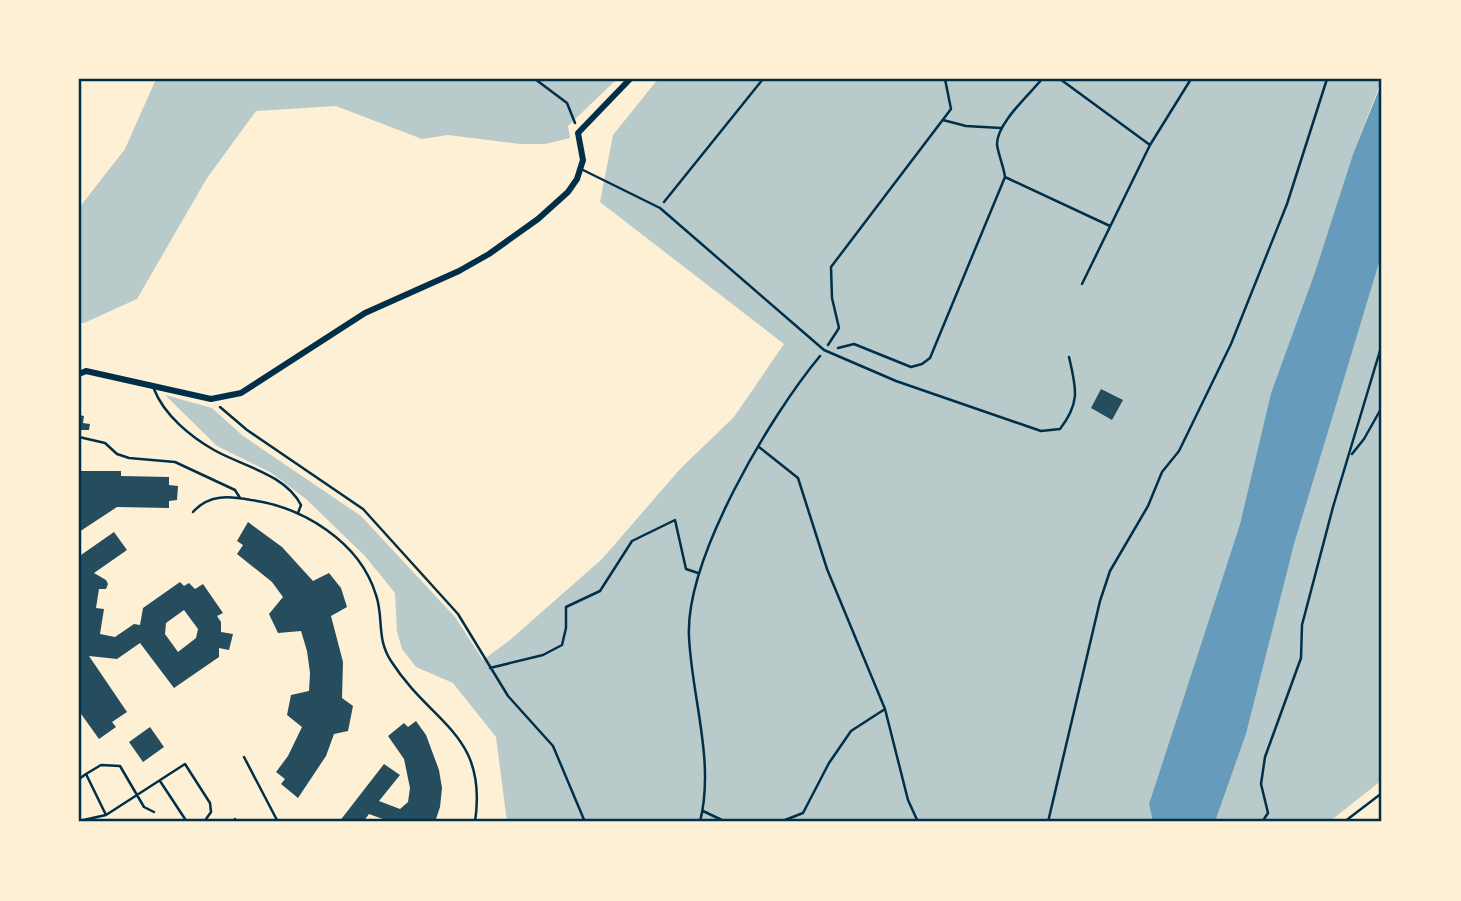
<svg xmlns="http://www.w3.org/2000/svg" width="1461" height="901" font-family="'Source Sans 3',sans-serif">
<style>
.green{fill:#b9caca}
.water{fill:#669bbc}
.building{fill:#264d5e;fill-rule:evenodd}
.lines{fill:none;stroke-linecap:round;stroke-linejoin:round}
.path{stroke:#003049;stroke-width:2.5}
.service{stroke:#003049;stroke-width:2.5}
.minor{stroke:#003049;stroke-width:6}
.neatline{fill:none;stroke:#003049;stroke-width:2.5}
</style>
<rect width="100%" height="100%" fill="#fdf0d5"/>
<path class="green" d="M 156,79 L 617,79 L 568,126 L 570,138 L 545,144 L 520,144 L 448,135 L 422,139 L 336,106 L 256,111 L 207,178 L 137,299 L 84,323 L 79,323 L 79,208 L 125,149 Z
M 658,79 L 1382,79 L 1353,154 L 1315,272 L 1271,393 L 1240,524 L 1149,804 L 1153,822 L 507,822 L 496,737 L 453,683 L 416,667 L 402,649 L 397,631 L 395,593 L 365,556 L 306,499 L 270,472 L 217,446 L 165,395 L 212,408 L 243,436 L 361,516 L 455,617 L 483,660 L 510,640 L 602,559 L 681,468 L 734,417 L 784,344 L 600,202 L 613,135 Z
M 1382,253 L 1382,780 L 1329,822 L 1215,822 L 1246,734 L 1293,544 Z"/>
<path class="water" d="M 1382,82 L 1382,253 L 1294,544 L 1246,734 L 1215,822 L 1153,822 L 1149,804 L 1240,524 L 1271,393 L 1315,272 L 1353,154 Z"/>
<path class="building" d="M 1101,389 L 1123,400 L 1112,420 L 1091,408 Z
M 79,415 L 84,416 L 83,423 L 90,424 L 89,430 L 79,430 Z
M 81,471 L 121,471 L 121,476 L 169,477 L 169,485 L 178,486 L 177,500 L 169,501 L 169,508 L 117,507 L 79,532 Z
M 248,522 L 282,547 L 313,581 L 329,573 L 341,588 L 347,607 L 331,616 L 343,662 L 342,698 L 353,706 L 348,731 L 334,734 L 326,756 L 298,798 L 281,784 L 285,779 L 276,772 L 288,756 L 302,727 L 287,715 L 291,695 L 309,691 L 310,673 L 307,651 L 301,631 L 278,633 L 269,614 L 283,597 L 272,582 L 237,554 L 243,545 L 237,541 Z
M 114,532 L 127,550 L 94,573 L 106,580 L 108,584 L 106,589 L 99,589 L 96,608 L 104,609 L 100,634 L 115,637 L 134,624 L 140,625 L 143,608 L 180,582 L 184,586 L 189,583 L 195,589 L 203,584 L 223,613 L 217,616 L 221,622 L 221,632 L 233,634 L 229,650 L 219,648 L 219,657 L 174,688 L 140,643 L 117,659 L 89,656 L 127,712 L 112,722 L 116,727 L 99,739 L 79,711 L 79,553 L 81,555 ZM 184,610 L 198,629 L 196,638 L 178,652 L 165,634 L 166,623 Z
M 416,721 L 426,735 L 439,770 L 442,788 L 440,807 L 435,822 L 391,822 L 369,814 L 363,822 L 339,822 L 384,764 L 400,775 L 379,801 L 400,809 L 408,802 L 410,788 L 404,759 L 388,736 L 404,723 L 408,727 Z
M 150,727 L 164,747 L 143,762 L 129,742 Z"/>
<g class="lines">
<path class="path" d="M 535,79 L 567,103 L 575,123
M 1060,79 L 1150,145
M 943,120 L 966,126 L 1001,128
M 1005,177 L 1110,226
M 664,202 L 763,79
M 1082,284 L 1150,145 L 1191,79
M 828,345 L 839,328 L 832,298 L 831,267 L 951,109 L 945,79
M 838,348 L 854,344 L 911,367 L 922,364 L 930,358 L 1005,177 C 1004,168 997,150 997,144 C 997,123 1029,95 1042,79
M 220,407 L 247,430 L 363,509 L 458,614 L 508,696 L 553,746 L 585,822
M 759,447 L 798,478 L 827,569 L 885,709 L 908,800 L 918,822
M 1352,454 L 1364,439 L 1382,407
M 490,668 L 543,655 L 562,645 L 566,628 L 566,607 L 600,591 L 632,541 L 675,520 L 686,569 L 698,573
M 703,811 L 726,822
M 700,822 C 715,761 692,699 689,637 C 685,559 770,416 820,356
M 780,822 L 803,813 L 829,763 L 851,731 L 885,709
M 1048,822 L 1100,601 L 1110,571 L 1148,506 L 1162,472 L 1179,451 L 1231,344 L 1287,204 L 1327,79
M 1262,822 L 1268,813 L 1261,784 L 1265,757 L 1301,658 L 1302,625 L 1333,507 L 1382,344
M 1344,822 L 1382,793"/>
<path class="service" d="M 581,169 L 660,208 L 824,350 L 896,381 L 1041,431 L 1060,429 C 1081,402 1076,388 1069,357
M 154,389 C 164,415 191,437 214,450 C 242,466 285,474 301,505 L 298,513
M 79,437 L 105,443 L 117,454 L 129,458 L 175,462 L 235,490 L 240,498
M 193,512 C 209,494 229,496 251,500 C 303,507 360,542 376,595 C 384,618 376,638 391,661 C 432,725 488,733 475,822
M 244,757 L 278,822
M 86,774 L 101,765 L 120,766 L 144,807 L 154,812
M 79,779 L 86,774 L 106,815
M 160,781 L 187,822
M 235,819 L 236,822
M 79,821 L 106,815 L 185,764 L 210,803 L 211,812 L 204,822"/>
<path class="minor" d="M 79,374 L 86,371 L 211,399 L 241,393 L 365,313 L 459,271 L 489,254 L 538,219 L 568,192 L 577,179 L 583,160 L 578,133 L 630,79"/>
</g>
<rect width="1461" height="901" fill="none" stroke="#fdf0d5" stroke-width="161"/>
<rect x="80" y="80" width="1300" height="740" class="neatline"/>
</svg>
